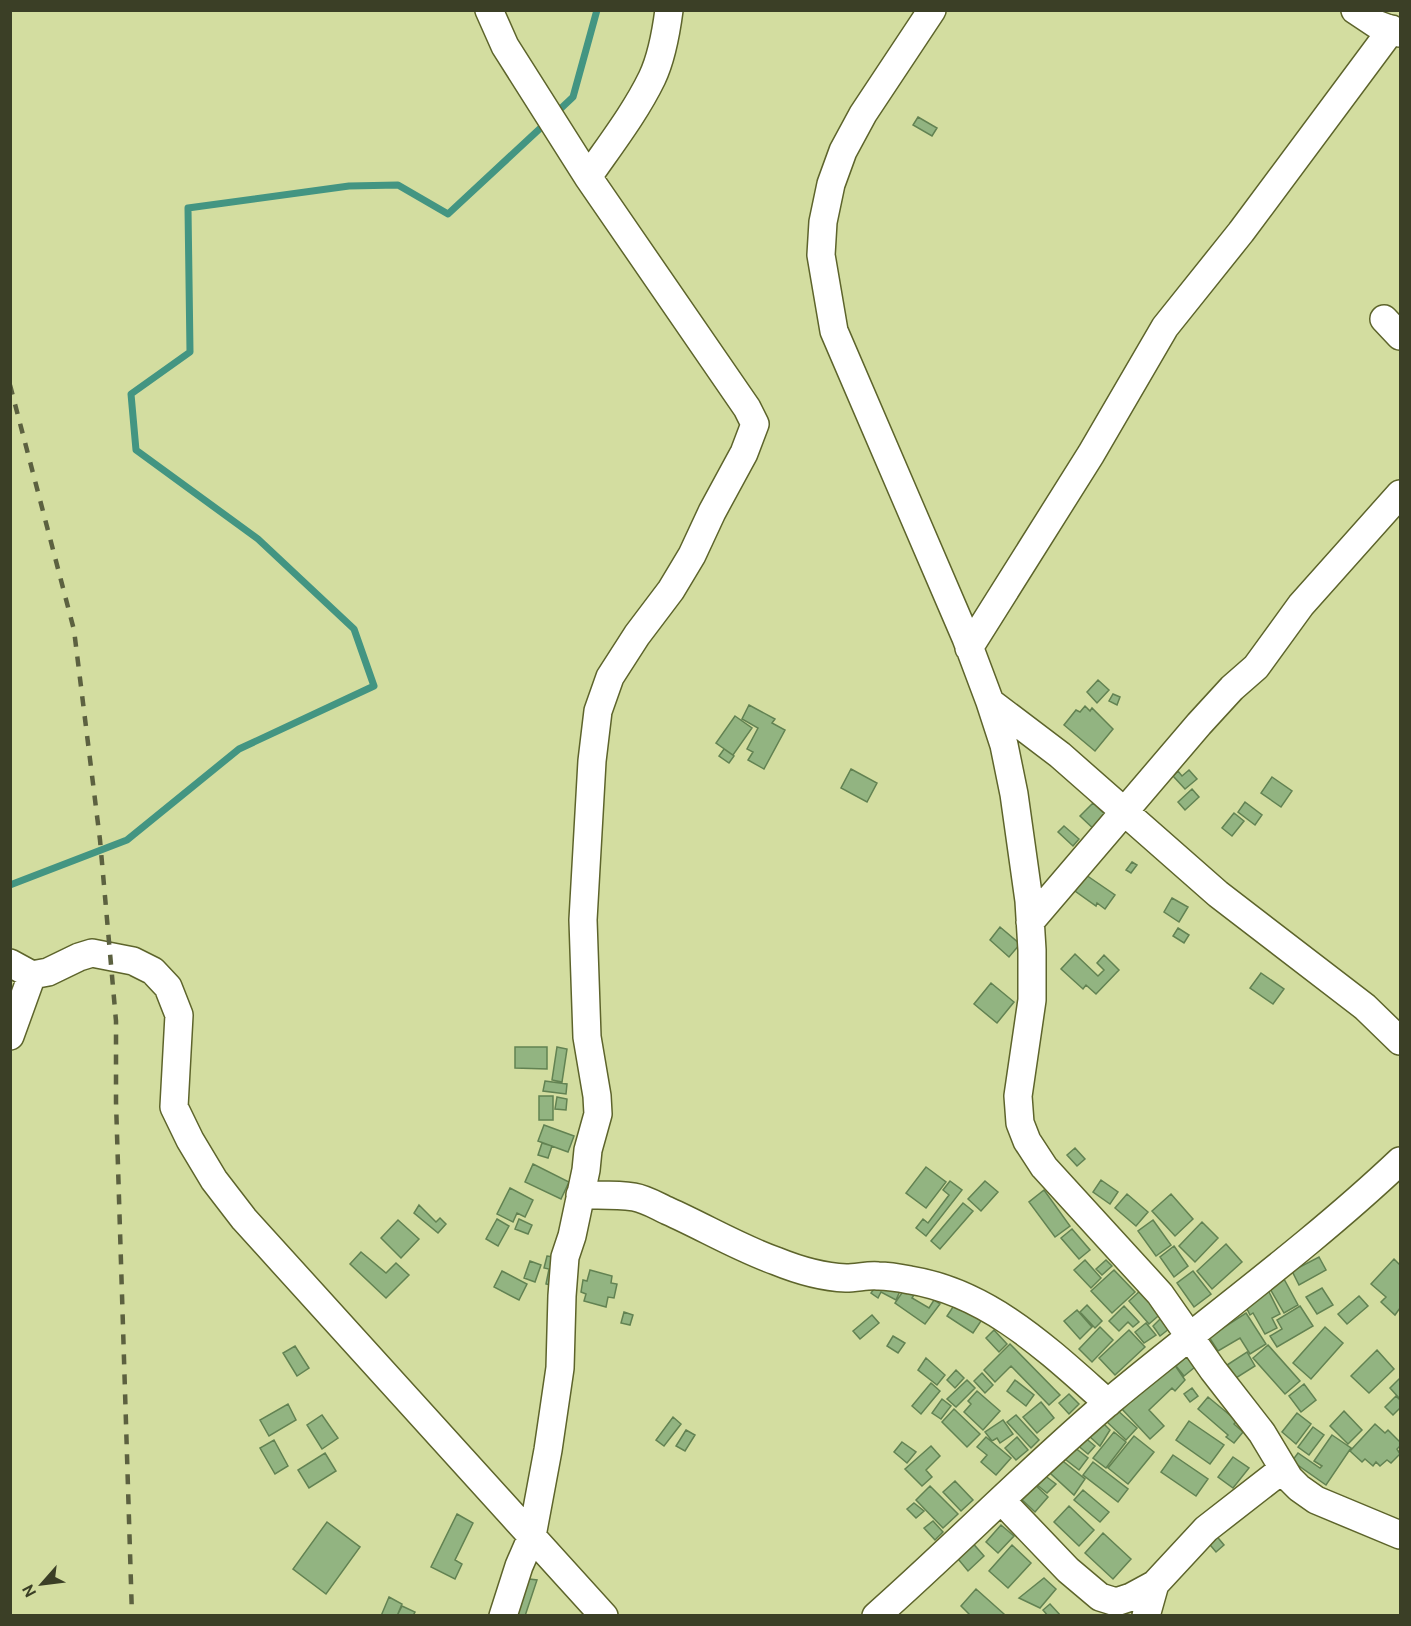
<svg xmlns="http://www.w3.org/2000/svg" width="1411" height="1626" font-family="Cabin,sans-serif">
<style>
.lines{fill:none;stroke-linecap:round;stroke-linejoin:round}
.stream{stroke:#439582;stroke-width:7}
.building{fill:#92b481;stroke:#628252;stroke-width:1.5}
.minor-casing{stroke:#5d642b;stroke-width:30}
.minor{stroke:#fff;stroke-width:27}
.rail{stroke:#5c6140;stroke-width:4.5;stroke-dasharray:10 10;stroke-linecap:butt}
</style>
<rect width="100%" height="100%" fill="#d3dda0"/>
<g class="lines">
<path class="stream" d="M 555,114 L 573,97 L 597,10
M 10,885 L 127,840 L 239,749 L 374,686 L 354,629 L 258,539 L 136,450 L 131,394 L 190,352 L 188,208 L 349,186 L 398,185 L 448,214 L 547,122"/>
</g>
<path class="building" d="M 918,117 L 937,128 L 932,136 L 913,125 Z
M 1098,680 L 1109,690 L 1097,703 L 1087,692 Z
M 1113,694 L 1120,697 L 1117,705 L 1109,701 Z
M 749,705 L 775,719 L 772,723 L 785,730 L 764,769 L 748,760 L 753,752 L 747,749 L 758,728 L 742,719 Z
M 1085,706 L 1090,711 L 1092,708 L 1113,729 L 1095,751 L 1064,725 L 1076,710 L 1080,712 Z
M 735,716 L 752,728 L 733,755 L 716,743 Z
M 724,749 L 734,756 L 729,763 L 719,756 Z
M 851,769 L 877,783 L 867,802 L 841,788 Z
M 1189,770 L 1197,779 L 1185,789 L 1173,776 L 1178,771 L 1182,776 Z
M 1272,777 L 1292,791 L 1281,807 L 1261,793 Z
M 1192,789 L 1199,797 L 1185,810 L 1178,802 Z
M 1245,802 L 1262,815 L 1255,825 L 1238,812 Z
M 1093,803 L 1111,820 L 1098,833 L 1080,816 Z
M 1234,813 L 1244,821 L 1232,836 L 1222,828 Z
M 1064,826 L 1079,839 L 1073,846 L 1058,832 Z
M 1132,862 L 1137,865 L 1131,873 L 1126,870 Z
M 1086,875 L 1115,895 L 1105,909 L 1097,903 L 1096,906 L 1075,891 Z
M 1172,898 L 1188,907 L 1179,922 L 1164,912 Z
M 1000,927 L 1020,944 L 1009,957 L 990,940 Z
M 1178,928 L 1189,935 L 1184,943 L 1173,936 Z
M 1075,954 L 1098,976 L 1104,970 L 1097,963 L 1104,955 L 1119,970 L 1096,994 L 1086,985 L 1083,989 L 1061,969 Z
M 1261,973 L 1284,989 L 1273,1004 L 1250,988 Z
M 991,983 L 1014,1002 L 997,1023 L 974,1004 Z
M 515,1047 L 547,1047 L 547,1069 L 515,1068 Z
M 557,1047 L 567,1049 L 562,1082 L 552,1080 Z
M 545,1081 L 567,1084 L 566,1094 L 543,1091 Z
M 539,1096 L 553,1096 L 553,1120 L 539,1120 Z
M 557,1097 L 567,1099 L 566,1110 L 555,1109 Z
M 544,1125 L 574,1136 L 568,1152 L 538,1141 Z
M 542,1143 L 552,1146 L 548,1158 L 538,1155 Z
M 1075,1148 L 1085,1159 L 1077,1166 L 1067,1155 Z
M 533,1164 L 569,1182 L 561,1199 L 525,1182 Z
M 926,1167 L 946,1182 L 926,1208 L 906,1193 Z
M 1101,1180 L 1118,1192 L 1110,1204 L 1093,1192 Z
M 950,1181 L 962,1190 L 926,1236 L 916,1228 L 923,1219 L 928,1223 L 949,1195 L 943,1190 Z
M 985,1181 L 998,1192 L 981,1211 L 968,1199 Z
M 510,1188 L 533,1200 L 525,1217 L 517,1213 L 513,1222 L 497,1214 Z
M 1044,1190 L 1070,1226 L 1055,1237 L 1029,1202 Z
M 1127,1194 L 1148,1212 L 1136,1226 L 1115,1208 Z
M 1171,1194 L 1193,1219 L 1175,1236 L 1152,1211 Z
M 963,1203 L 973,1211 L 940,1249 L 931,1241 Z
M 419,1205 L 436,1222 L 440,1218 L 446,1224 L 438,1233 L 414,1213 Z
M 497,1219 L 509,1226 L 498,1246 L 486,1239 Z
M 519,1219 L 532,1225 L 528,1234 L 515,1229 Z
M 398,1220 L 419,1239 L 401,1258 L 381,1238 Z
M 1153,1220 L 1171,1245 L 1156,1256 L 1138,1231 Z
M 1202,1222 L 1218,1238 L 1195,1262 L 1179,1246 Z
M 1072,1229 L 1090,1250 L 1079,1259 L 1061,1238 Z
M 1226,1244 L 1242,1262 L 1212,1289 L 1197,1271 Z
M 1174,1246 L 1188,1266 L 1174,1277 L 1160,1257 Z
M 361,1252 L 386,1273 L 396,1263 L 409,1275 L 386,1298 L 350,1264 Z
M 547,1256 L 560,1258 L 555,1286 L 546,1284 L 549,1269 L 544,1268 Z
M 1319,1257 L 1326,1270 L 1299,1285 L 1292,1271 Z
M 1394,1259 L 1400,1265 L 1400,1308 L 1395,1315 L 1381,1302 L 1386,1297 L 1371,1284 Z
M 1085,1260 L 1101,1278 L 1091,1288 L 1074,1270 Z
M 1106,1260 L 1112,1266 L 1102,1275 L 1096,1269 Z
M 530,1261 L 541,1265 L 535,1282 L 524,1278 Z
M 590,1270 L 612,1276 L 611,1283 L 617,1284 L 614,1298 L 608,1297 L 606,1307 L 584,1301 L 586,1294 L 581,1292 L 583,1280 L 587,1281 Z
M 1114,1270 L 1135,1292 L 1112,1313 L 1091,1291 Z
M 502,1271 L 527,1284 L 519,1300 L 494,1287 Z
M 1193,1271 L 1211,1294 L 1194,1307 L 1177,1283 Z
M 1284,1279 L 1298,1305 L 1284,1313 L 1269,1287 Z
M 878,1283 L 900,1291 L 896,1300 L 881,1292 L 878,1298 L 871,1293 Z
M 908,1284 L 917,1290 L 912,1298 L 929,1308 L 934,1300 L 940,1304 L 925,1324 L 895,1303 Z
M 1322,1288 L 1333,1305 L 1317,1314 L 1306,1297 Z
M 1141,1290 L 1165,1310 L 1149,1324 L 1129,1301 Z
M 1268,1290 L 1280,1314 L 1272,1318 L 1277,1328 L 1265,1334 L 1253,1313 L 1250,1315 L 1244,1303 Z
M 1359,1296 L 1368,1306 L 1347,1324 L 1338,1314 Z
M 957,1301 L 983,1318 L 973,1333 L 947,1316 Z
M 1087,1305 L 1102,1321 L 1095,1328 L 1080,1312 Z
M 1124,1306 L 1139,1322 L 1133,1327 L 1128,1322 L 1119,1331 L 1109,1321 Z
M 1300,1306 L 1313,1326 L 1277,1347 L 1270,1336 L 1282,1329 L 1277,1320 Z
M 1077,1310 L 1092,1327 L 1080,1339 L 1064,1321 Z
M 624,1312 L 633,1315 L 630,1325 L 621,1323 Z
M 1246,1313 L 1266,1344 L 1250,1354 L 1240,1338 L 1218,1351 L 1209,1337 Z
M 1165,1314 L 1174,1325 L 1160,1336 L 1153,1326 Z
M 872,1315 L 879,1323 L 860,1339 L 853,1331 Z
M 1146,1323 L 1156,1335 L 1144,1343 L 1135,1332 Z
M 1100,1327 L 1113,1340 L 1092,1362 L 1079,1349 Z
M 1325,1327 L 1343,1343 L 1311,1379 L 1293,1363 Z
M 994,1330 L 1007,1344 L 999,1352 L 986,1338 Z
M 1129,1330 L 1145,1347 L 1115,1375 L 1099,1358 Z
M 893,1336 L 905,1343 L 898,1353 L 887,1346 Z
M 1010,1344 L 1060,1395 L 1049,1405 L 1011,1366 L 995,1382 L 984,1370 Z
M 1268,1345 L 1300,1381 L 1285,1394 L 1253,1358 Z
M 295,1346 L 309,1368 L 297,1376 L 283,1353 Z
M 1377,1350 L 1394,1369 L 1369,1393 L 1351,1376 Z
M 1247,1352 L 1255,1366 L 1236,1378 L 1227,1365 Z
M 1191,1353 L 1200,1363 L 1184,1376 L 1176,1366 Z
M 926,1358 L 945,1375 L 937,1385 L 918,1370 Z
M 1172,1361 L 1185,1380 L 1175,1391 L 1172,1388 L 1149,1410 L 1164,1426 L 1150,1439 L 1121,1408 Z
M 956,1370 L 964,1378 L 955,1388 L 947,1380 Z
M 982,1373 L 993,1385 L 985,1393 L 974,1381 Z
M 1400,1378 L 1400,1399 L 1390,1388 Z
M 967,1380 L 975,1388 L 956,1407 L 947,1399 Z
M 1015,1380 L 1034,1395 L 1026,1406 L 1007,1391 Z
M 931,1383 L 940,1391 L 921,1414 L 912,1406 Z
M 1304,1384 L 1316,1400 L 1301,1412 L 1289,1396 Z
M 1192,1388 L 1198,1396 L 1190,1402 L 1184,1394 Z
M 977,1391 L 1000,1411 L 983,1430 L 964,1412 L 971,1404 L 968,1401 Z
M 1069,1394 L 1079,1404 L 1069,1414 L 1059,1403 Z
M 1396,1396 L 1400,1400 L 1400,1408 L 1393,1415 L 1385,1407 Z
M 1208,1397 L 1237,1421 L 1234,1424 L 1243,1432 L 1234,1443 L 1226,1437 L 1228,1435 L 1198,1409 Z
M 942,1399 L 951,1406 L 941,1419 L 932,1413 Z
M 1041,1402 L 1054,1418 L 1037,1433 L 1023,1417 Z
M 288,1404 L 296,1420 L 269,1436 L 260,1420 Z
M 954,1409 L 980,1434 L 967,1447 L 942,1422 Z
M 1116,1409 L 1137,1428 L 1126,1440 L 1106,1421 Z
M 1344,1411 L 1362,1430 L 1348,1444 L 1330,1426 Z
M 1297,1413 L 1311,1424 L 1296,1444 L 1282,1432 Z
M 322,1415 L 338,1438 L 322,1449 L 307,1425 Z
M 1016,1415 L 1039,1440 L 1031,1448 L 1007,1422 Z
M 673,1417 L 681,1424 L 664,1446 L 656,1440 Z
M 1003,1420 L 1013,1434 L 1000,1443 L 997,1438 L 992,1441 L 985,1432 Z
M 1100,1420 L 1110,1430 L 1100,1446 L 1089,1436 Z
M 1189,1421 L 1224,1445 L 1210,1464 L 1176,1440 Z
M 1375,1424 L 1385,1433 L 1388,1430 L 1400,1442 L 1400,1446 L 1397,1449 L 1400,1454 L 1391,1463 L 1387,1460 L 1380,1466 L 1376,1462 L 1373,1466 L 1365,1459 L 1362,1462 L 1350,1451 Z
M 1313,1427 L 1324,1435 L 1309,1455 L 1298,1447 Z
M 686,1430 L 695,1435 L 685,1451 L 676,1446 Z
M 1114,1432 L 1126,1442 L 1106,1468 L 1093,1458 Z
M 1332,1435 L 1351,1448 L 1326,1485 L 1292,1461 L 1298,1453 L 1320,1468 L 1322,1466 L 1314,1461 Z
M 1083,1436 L 1095,1446 L 1088,1454 L 1076,1444 Z
M 1134,1436 L 1154,1452 L 1128,1484 L 1108,1468 Z
M 986,1437 L 1011,1458 L 996,1475 L 981,1462 L 987,1455 L 977,1447 Z
M 1017,1437 L 1028,1450 L 1016,1460 L 1005,1448 Z
M 274,1440 L 288,1466 L 275,1474 L 260,1448 Z
M 902,1442 L 916,1452 L 907,1463 L 894,1452 Z
M 931,1446 L 940,1456 L 926,1470 L 932,1477 L 922,1486 L 905,1469 Z
M 1074,1447 L 1088,1458 L 1079,1470 L 1065,1459 Z
M 325,1453 L 336,1471 L 309,1488 L 298,1470 Z
M 1173,1455 L 1208,1479 L 1196,1496 L 1161,1472 Z
M 1233,1457 L 1249,1468 L 1233,1488 L 1218,1477 Z
M 1059,1458 L 1085,1479 L 1074,1495 L 1050,1473 Z
M 1093,1462 L 1128,1489 L 1118,1502 L 1083,1475 Z
M 1044,1475 L 1056,1484 L 1047,1493 L 1036,1484 Z
M 955,1481 L 973,1500 L 961,1511 L 943,1492 Z
M 1032,1482 L 1048,1497 L 1035,1512 L 1019,1497 Z
M 930,1486 L 958,1514 L 943,1528 L 916,1500 Z
M 1083,1490 L 1109,1512 L 1100,1522 L 1074,1500 Z
M 914,1503 L 924,1511 L 916,1518 L 907,1509 Z
M 1069,1506 L 1094,1530 L 1079,1546 L 1054,1522 Z
M 457,1514 L 473,1523 L 455,1560 L 462,1564 L 455,1579 L 431,1567 Z
M 933,1521 L 943,1532 L 935,1540 L 924,1528 Z
M 327,1522 L 360,1547 L 326,1594 L 293,1569 Z
M 1001,1525 L 1014,1536 L 998,1553 L 986,1542 Z
M 1103,1533 L 1131,1559 L 1113,1579 L 1085,1553 Z
M 1214,1533 L 1224,1545 L 1216,1552 L 1206,1540 Z
M 970,1540 L 984,1556 L 968,1571 L 954,1554 Z
M 1012,1545 L 1031,1563 L 1008,1588 L 989,1571 Z
M 521,1578 L 537,1580 L 525,1616 L 508,1616 Z
M 1044,1578 L 1056,1589 L 1040,1608 L 1019,1598 Z
M 976,1589 L 1004,1614 L 1002,1616 L 971,1616 L 961,1606 Z
M 389,1597 L 402,1604 L 397,1616 L 381,1616 Z
M 1050,1604 L 1061,1616 L 1048,1616 L 1043,1610 Z
M 402,1606 L 415,1612 L 413,1616 L 397,1616 Z"/>
<g class="lines">
<g class="minor-casing">
<path id="minor" d="M 489,10 L 505,46 L 588,177 L 747,408 L 755,424 L 744,453 L 712,512 L 692,555 L 671,590 L 637,635 L 610,677 L 598,711 L 592,761 L 583,920 L 587,1037 L 597,1096 L 598,1114 L 588,1150 L 586,1170 L 572,1236 L 565,1257 L 562,1296 L 560,1368 L 548,1450 L 532,1536 L 519,1566 L 503,1616
M 932,10 L 863,114 L 843,151 L 831,184 L 823,222 L 821,255 L 834,331 L 966,638 L 990,702 L 1004,745 L 1014,794 L 1029,901 L 1032,950 L 1032,1000 L 1018,1096 L 1020,1123 L 1027,1141 L 1044,1167 L 1160,1294 L 1213,1370 L 1262,1433 L 1289,1478 L 1299,1488 L 1316,1500 L 1400,1535
M 1355,10 L 1376,24 L 1400,33
M 588,177 C 610,145 635,113 652,78 C 662,57 666,33 669,10
M 1384,319 L 1400,336
M 969,648 L 1091,454 L 1165,327 L 1241,232 L 1392,29
M 990,702 L 1060,755 L 1218,894 L 1365,1007 L 1400,1041
M 1030,922 L 1199,724 L 1232,688 L 1256,667 L 1301,605 L 1400,494
M 10,963 L 32,975 L 48,972 L 79,957 L 92,953 L 133,961 L 153,971 L 168,987 L 179,1015 L 174,1107 L 190,1140 L 214,1180 L 244,1219 L 604,1616
M 10,1036 L 32,975
M 580,1195 C 598,1195 616,1194 634,1197 C 646,1199 657,1206 668,1211 C 704,1227 739,1248 776,1261 C 798,1270 822,1277 846,1278 C 857,1278 868,1275 878,1276 C 889,1276 900,1278 910,1280 C 990,1293 1049,1351 1108,1403
M 1001,1500 L 1068,1570 L 1100,1597 L 1116,1602 L 1131,1597 L 1155,1584 L 1206,1529 L 1283,1469
M 876,1616 C 955,1546 1029,1470 1110,1401 C 1206,1321 1309,1247 1400,1161
M 1146,1616 L 1155,1584"/>
</g>
<use href="#minor" class="minor"/>
<path class="rail" d="M 10,385 L 74,630 L 100,840 L 116,1021 L 116,1102 L 132,1616"/>
</g>
<rect width="1411" height="1626" fill="none" stroke="#3b3f26" stroke-width="24"/>
<g transform="translate(42 1584) rotate(242)" stroke="#d3dda0" stroke-width="4.5" paint-order="stroke">
<path d="M0-4.5L10 22L0 15L-10 22Z" fill="#3b3f26"/>
<text y="-9" font-size="16" font-weight="bold" text-anchor="middle" fill="#3b3f26">N</text>
</g>
</svg>
